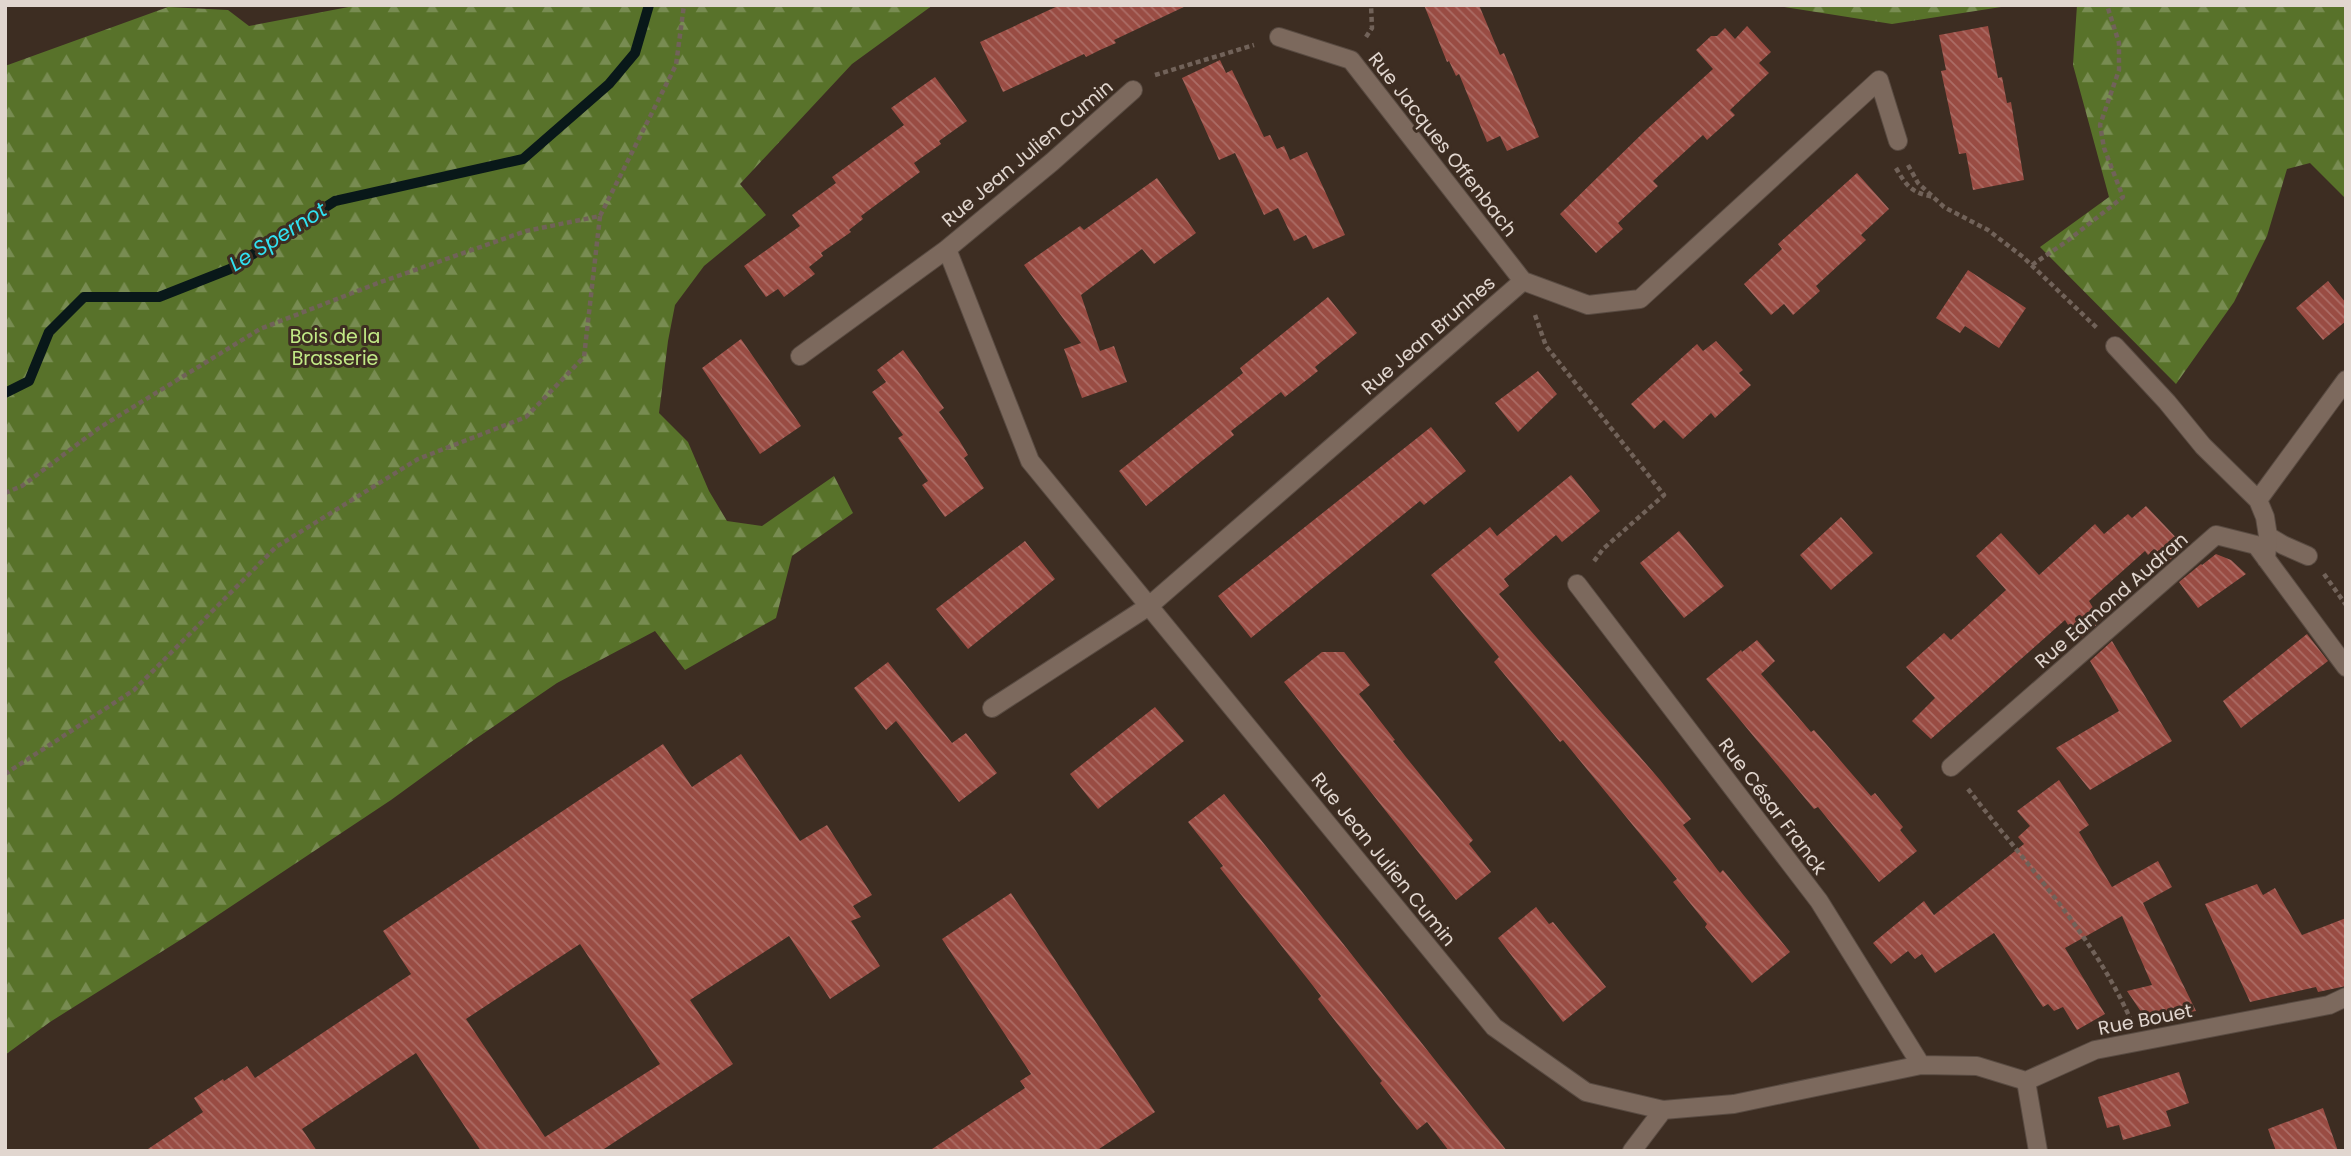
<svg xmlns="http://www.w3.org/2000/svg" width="2351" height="1156" font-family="Poppins,sans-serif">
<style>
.forest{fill:url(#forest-firs)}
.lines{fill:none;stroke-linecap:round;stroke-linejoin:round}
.stream{stroke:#091819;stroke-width:10}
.building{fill:url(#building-back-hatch);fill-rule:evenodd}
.lane-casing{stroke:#594b42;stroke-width:20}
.street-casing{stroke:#594b42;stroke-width:20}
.path{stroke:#716259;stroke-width:4.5;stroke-dasharray:5 3.5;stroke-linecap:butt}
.lane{stroke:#7c695d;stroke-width:18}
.street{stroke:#7c695d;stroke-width:18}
.labels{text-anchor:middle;stroke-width:6;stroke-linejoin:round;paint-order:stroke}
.street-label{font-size:19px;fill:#e1d6cf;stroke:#3d2d22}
.park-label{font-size:19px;fill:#c2ea86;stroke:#3d2d22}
.water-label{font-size:21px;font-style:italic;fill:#31e1f1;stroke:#3d2d22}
</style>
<defs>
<pattern id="forest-firs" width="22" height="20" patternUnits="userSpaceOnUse" patternTransform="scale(1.75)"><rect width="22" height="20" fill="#58722a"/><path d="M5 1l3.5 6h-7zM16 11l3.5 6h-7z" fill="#788c52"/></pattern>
<pattern id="building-back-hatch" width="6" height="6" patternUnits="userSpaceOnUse" patternTransform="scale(1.75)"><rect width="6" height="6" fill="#994c43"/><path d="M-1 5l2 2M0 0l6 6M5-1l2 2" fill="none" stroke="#ac6d66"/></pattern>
</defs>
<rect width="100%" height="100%" fill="#3d2d22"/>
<path class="forest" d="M 359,5 L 933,5 L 852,64 L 740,184 L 766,215 L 704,266 L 675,305 L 668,341 L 659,413 L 688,442 L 709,491 L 727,521 L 762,526 L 834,476 L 853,513 L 792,556 L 776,618 L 685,670 L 655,631 L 557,683 L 468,744 L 391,800 L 185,937 L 50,1022 L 5,1055 L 5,66 L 168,7 L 228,10 L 249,26 Z
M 1772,5 L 2014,5 L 1892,24 Z
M 2077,5 L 2346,5 L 2346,195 L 2344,197 L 2310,163 L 2287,169 L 2267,236 L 2234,302 L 2176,384 L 2040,247 L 2109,197 L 2073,65 Z"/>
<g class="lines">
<path class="stream" d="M 5,393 L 29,381 L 49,332 L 84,297 L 159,297 L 230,269 L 335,201 L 523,159 L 609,84 L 635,53 L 649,5"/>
</g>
<path class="building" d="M 1060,5 L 1188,5 L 1114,40 L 1116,43 L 1100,50 L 1086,57 L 1084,54 L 1003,92 L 980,42 Z
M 1424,5 L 1479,5 L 1500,55 L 1504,53 L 1539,137 L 1507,151 L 1500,136 L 1487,142 L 1459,74 L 1456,76 L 1449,61 L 1447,62 Z
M 1747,26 L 1771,52 L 1759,63 L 1769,73 L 1730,110 L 1735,115 L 1707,140 L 1703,135 L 1653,181 L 1658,186 L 1618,223 L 1623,229 L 1596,253 L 1560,214 L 1647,129 L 1713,69 L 1696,50 L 1711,36 L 1717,36 L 1725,28 L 1735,39 Z
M 1988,26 L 1998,78 L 2002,77 L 2007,103 L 2011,102 L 2024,180 L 1973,190 L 1966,153 L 1959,154 L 1941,71 L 1946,70 L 1939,35 Z
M 1220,60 L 1226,73 L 1232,70 L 1264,137 L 1270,135 L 1277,149 L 1284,146 L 1290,160 L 1307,152 L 1345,235 L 1313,249 L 1306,235 L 1294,241 L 1278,208 L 1264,215 L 1235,153 L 1219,160 L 1182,78 Z
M 935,77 L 967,121 L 939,141 L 941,144 L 914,163 L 920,172 L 861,216 L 863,219 L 849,230 L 851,232 L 821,253 L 823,256 L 809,267 L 815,274 L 784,297 L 778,289 L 766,297 L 744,266 L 800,226 L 792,215 L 836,183 L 832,177 L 904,125 L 891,108 Z
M 1857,173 L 1889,209 L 1861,235 L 1866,240 L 1816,286 L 1820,291 L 1793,315 L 1784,304 L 1771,315 L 1744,284 L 1782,249 L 1778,244 Z
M 1157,178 L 1196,233 L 1154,264 L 1142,249 L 1081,295 L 1100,351 L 1114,346 L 1127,382 L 1082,398 L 1064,349 L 1081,343 L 1024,265 L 1080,226 L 1084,230 Z
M 1968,270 L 2026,308 L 1999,348 L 1965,326 L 1960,333 L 1936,318 Z
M 2328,281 L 2346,303 L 2346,321 L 2323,340 L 2296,308 Z
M 1328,297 L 1357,333 L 1315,367 L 1318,371 L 1285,397 L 1281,392 L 1231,431 L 1234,435 L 1146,506 L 1119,471 L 1243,373 L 1240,368 Z
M 741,339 L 801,426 L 760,454 L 702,368 Z
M 1716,341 L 1743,370 L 1739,373 L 1751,385 L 1715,418 L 1711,413 L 1683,439 L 1664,420 L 1654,429 L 1631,404 L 1697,344 L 1703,351 Z
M 903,350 L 944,408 L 939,412 L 959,440 L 968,455 L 964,458 L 984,488 L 945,517 L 922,485 L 928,481 L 898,438 L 903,435 L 872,392 L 886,382 L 877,370 Z
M 1538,371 L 1557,394 L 1518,432 L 1495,403 Z
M 1431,427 L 1466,471 L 1424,505 L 1420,501 L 1251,638 L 1218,596 Z
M 1571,475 L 1600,511 L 1562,542 L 1556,535 L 1504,579 L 1509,586 L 1499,594 L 1660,780 L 1691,819 L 1683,825 L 1720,873 L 1723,870 L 1790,952 L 1752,983 L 1705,927 L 1707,924 L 1673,882 L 1677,879 L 1563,740 L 1560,742 L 1494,662 L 1499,657 L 1431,575 L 1490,527 L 1497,536 Z
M 2146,506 L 2185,547 L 2165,564 L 2154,549 L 2148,555 L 2145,551 L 2089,601 L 2101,621 L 2078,641 L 2065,620 L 1931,739 L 1912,721 L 1935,698 L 1906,667 L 1944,633 L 1951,640 L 2006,590 L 1976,556 L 2001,533 L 2039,575 L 2095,524 L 2104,534 L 2128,514 L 2132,518 Z
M 1841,517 L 1873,553 L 1831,590 L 1800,555 Z
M 1679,531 L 1724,586 L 1684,618 L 1640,563 Z
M 1025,541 L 1055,579 L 968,649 L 936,609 Z
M 2216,554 L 2231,560 L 2246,574 L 2198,608 L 2179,582 L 2201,564 L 2202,565 Z
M 2307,634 L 2328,661 L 2241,728 L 2223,701 Z
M 1757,640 L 1775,661 L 1761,674 L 1811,732 L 1814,730 L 1871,796 L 1875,793 L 1903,827 L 1900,830 L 1917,851 L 1879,882 L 1818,807 L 1814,809 L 1706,679 L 1741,650 L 1742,652 Z
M 2112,641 L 2172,741 L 2090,790 L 2056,748 L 2119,711 L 2090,661 Z
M 1322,652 L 1344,652 L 1370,685 L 1359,694 L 1395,740 L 1393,741 L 1473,840 L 1469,844 L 1491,872 L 1456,900 L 1284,682 Z
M 888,662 L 952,743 L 966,733 L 997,773 L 959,802 L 896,721 L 886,730 L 854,688 Z
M 1155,707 L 1184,741 L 1098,809 L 1070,774 Z
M 663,744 L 692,787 L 741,754 L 800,841 L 827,825 L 872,895 L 853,906 L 861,917 L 851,921 L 880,966 L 830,999 L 789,936 L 690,1000 L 733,1064 L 601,1151 L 481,1151 L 416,1053 L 302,1129 L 317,1151 L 145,1151 L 203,1112 L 194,1098 L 223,1079 L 224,1081 L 247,1066 L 255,1078 L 411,974 L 383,931 ZM 580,944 L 660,1064 L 545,1137 L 466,1019 Z
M 2059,780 L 2089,825 L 2079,832 L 2112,887 L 2158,861 L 2172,887 L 2143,903 L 2196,1011 L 2146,1019 L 2127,991 L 2152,985 L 2122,916 L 2065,948 L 2105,1014 L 2077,1030 L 2063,1007 L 2054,1011 L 2048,1004 L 2043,1007 L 1994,933 L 1935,973 L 1922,954 L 1915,959 L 1908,951 L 1891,964 L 1873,943 L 1924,901 L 1934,915 L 2024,844 L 2018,837 L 2030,826 L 2017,811 Z
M 1224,794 L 1265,845 L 1507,1151 L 1449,1151 L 1427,1122 L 1417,1130 L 1380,1083 L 1382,1081 L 1318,999 L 1321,996 L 1220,868 L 1223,866 L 1188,822 Z
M 2257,884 L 2263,895 L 2275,888 L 2302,935 L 2346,918 L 2346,986 L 2318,992 L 2316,987 L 2250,1002 L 2205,904 Z
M 1011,893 L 1155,1112 L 1096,1151 L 929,1151 L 1025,1088 L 1020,1081 L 1031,1074 L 942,939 Z
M 1536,907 L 1549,924 L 1553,922 L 1606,987 L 1563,1022 L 1498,938 Z
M 2179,1072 L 2189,1103 L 2166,1111 L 2171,1126 L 2123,1140 L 2119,1125 L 2107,1128 L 2098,1097 Z
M 2323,1108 L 2338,1151 L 2276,1151 L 2268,1129 Z"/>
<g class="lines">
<g class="lane-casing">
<path id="lane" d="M 2268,536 L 2283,545 L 2308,556"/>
</g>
<g class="street-casing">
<path id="street" d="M 1279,37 L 1351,60 L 1523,281
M 947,249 L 1030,461 L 1494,1027 L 1586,1092 L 1663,1110 L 1734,1104 L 1921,1065 L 1977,1066 L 2026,1081
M 2115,346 L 2167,402 L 2203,446 L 2258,500 L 2265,517 L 2268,536 L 2266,559
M 800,356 L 947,249 L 1052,162 L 1133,90
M 2258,500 L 2346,380
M 1577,584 L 1819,901 L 1921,1065
M 992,708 L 1149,606 L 1523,281 L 1588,305 L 1640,299 L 1879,80 L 1898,141
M 1951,767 L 2216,535 L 2256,545 L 2346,667
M 1632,1151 L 1663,1110
M 2038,1151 L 2026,1081 L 2095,1050 L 2329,1005 L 2346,997"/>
</g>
<path class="path" d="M 1366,37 L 1372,28 L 1371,5
M 1155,75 L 1254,45
M 1908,165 L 1918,183 L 1944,207 L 1988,230 L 2023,257 L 2098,329
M 1896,168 C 1907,187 1912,193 1934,197
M 2032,265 L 2066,242 L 2123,197 L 2104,148 L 2100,125 L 2119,70 L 2119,43 L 2107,5
M 1535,315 L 1546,346 L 1664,495 L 1603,549 L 1592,564
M 5,493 L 22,486 L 99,428 L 260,329 L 378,283 L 526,231 L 600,216 L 676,65 L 684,5
M 2324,574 L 2346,605
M 5,774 L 134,690 L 276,547 L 418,459 L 526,417 L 584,357 L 600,216
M 1968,789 C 2025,863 2091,932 2130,1018"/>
<use href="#lane" class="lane"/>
<use href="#street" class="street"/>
</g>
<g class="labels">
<g class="street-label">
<text transform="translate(1443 144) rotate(52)" y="7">Rue Jacques Offenbach</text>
<text transform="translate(1027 153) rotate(-40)" y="7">Rue Jean Julien Cumin</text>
<text transform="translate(1428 335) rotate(-41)" y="7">Rue Jean Brunhes</text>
<text transform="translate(2111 600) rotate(-41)" y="7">Rue Edmond Audran</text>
<text transform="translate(1773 806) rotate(53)" y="7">Rue César Franck</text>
<text transform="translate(1384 859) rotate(51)" y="7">Rue Jean Julien Cumin</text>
<text transform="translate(2145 1019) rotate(-11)" y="7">Rue Bouet</text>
</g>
<g class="park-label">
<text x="335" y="343">Bois de la<tspan x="335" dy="22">Brasserie</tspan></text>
</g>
<g class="water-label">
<text transform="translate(278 237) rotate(-32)" y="7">Le Spernot</text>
</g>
</g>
<rect width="2351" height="1156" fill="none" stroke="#e1d6cf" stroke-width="14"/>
</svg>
